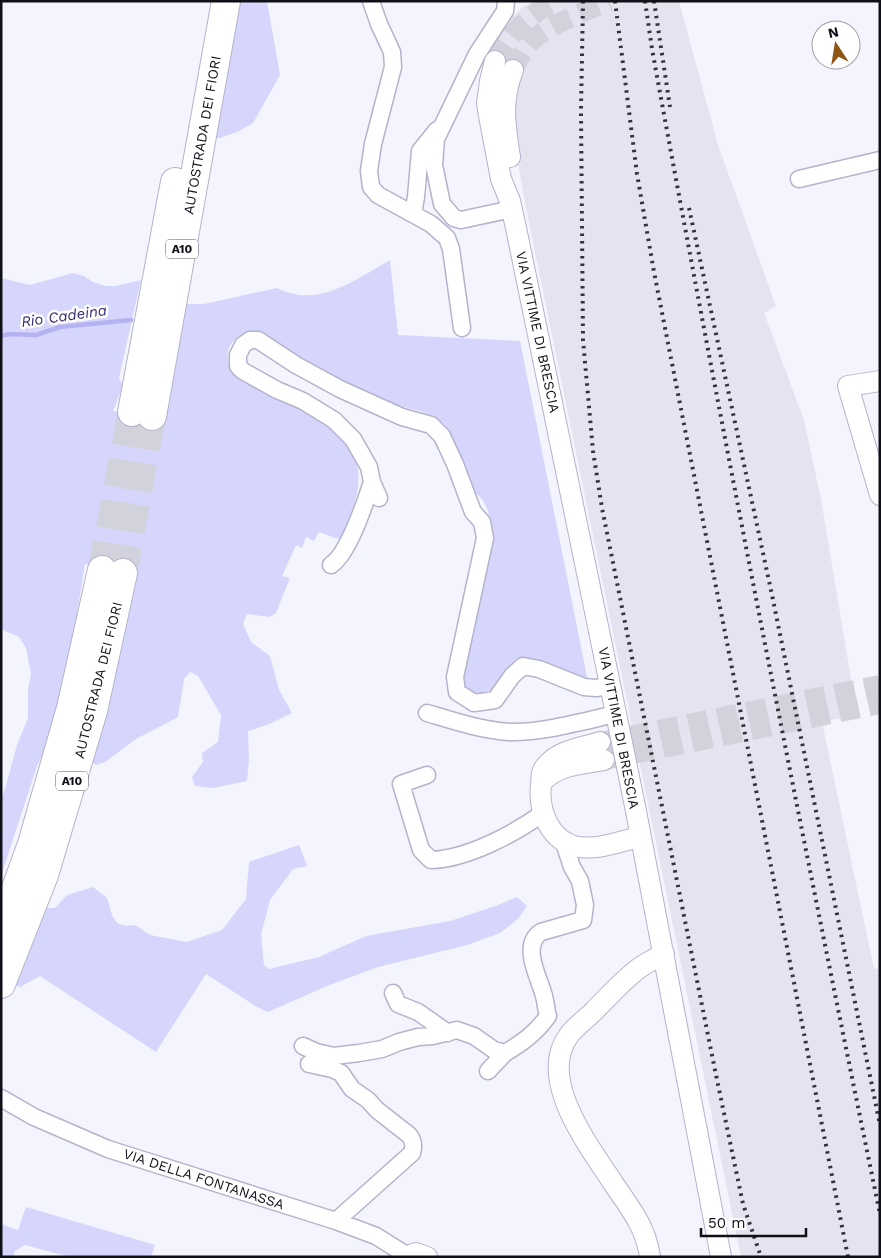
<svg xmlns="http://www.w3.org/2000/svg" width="881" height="1258" font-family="'Work Sans',sans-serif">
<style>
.built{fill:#e4e4f1}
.green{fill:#d6d5fc}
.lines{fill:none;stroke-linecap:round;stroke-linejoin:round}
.stream{stroke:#b5b2f2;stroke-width:4.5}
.tertiary-tunnel{stroke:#d2d2dc;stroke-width:20;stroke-dasharray:20 10;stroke-linecap:butt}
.motorway-tunnel{stroke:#d2d2dc;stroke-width:28;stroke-dasharray:28 14;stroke-linecap:butt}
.minor-casing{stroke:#b4b3cc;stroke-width:19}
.tertiary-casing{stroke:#b4b3cc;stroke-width:22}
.motorway-casing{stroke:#b4b3cc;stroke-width:30}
.minor{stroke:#fff;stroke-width:16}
.tertiary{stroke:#fff;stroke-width:20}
.motorway{stroke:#fff;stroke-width:28}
.rail{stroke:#33333c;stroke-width:4;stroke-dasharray:2.5 5;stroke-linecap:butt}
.labels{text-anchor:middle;stroke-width:5;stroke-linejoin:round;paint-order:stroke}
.shield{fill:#fff;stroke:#58585e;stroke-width:1}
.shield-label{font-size:12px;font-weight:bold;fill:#101019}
.street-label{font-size:14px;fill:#101019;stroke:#fff}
.water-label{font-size:15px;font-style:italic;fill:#362972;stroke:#fff}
</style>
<rect width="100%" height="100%" fill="#f4f4fe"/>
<path class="built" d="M 534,1 L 679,1 L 718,145 L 776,306 L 764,313 L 804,420 L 821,499 L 857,715 L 822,722 L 874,969 L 880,968 L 880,1257 L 741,1257 L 529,223 L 511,126 L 517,86 L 523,71 L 487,50 L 507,22 L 523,7 Z"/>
<path class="green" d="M 236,1 L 267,1 L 280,75 L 253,123 L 237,132 L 220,138 L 211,138 Z
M 390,260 L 398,335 L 520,341 L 588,682 L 512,666 L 487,694 C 469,696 463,691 461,673 L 492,531 C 489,515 488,500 473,492 L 453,441 L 444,424 L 435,417 L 420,411 L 395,405 L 302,362 L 263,333 C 238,324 214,354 237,377 C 241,381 248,384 253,386 C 265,392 276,398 288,403 C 295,406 302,407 309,410 C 317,414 324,421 331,427 C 374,461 358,497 341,540 L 319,532 L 314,541 L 306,537 L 302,548 L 296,545 L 282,576 L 290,578 L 276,613 L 269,617 L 247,614 L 243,624 L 251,642 L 270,656 L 279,690 L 292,713 L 267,725 L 248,731 L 249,759 L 247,781 L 213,788 L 195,786 L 192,777 L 203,762 L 202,753 L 218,742 L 221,715 L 198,676 L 190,672 L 184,679 L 178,717 L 136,739 L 105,762 L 96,765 L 89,760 L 129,572 L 85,564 L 76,620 L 51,738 L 37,766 L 1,876 L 1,799 L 5,789 L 17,745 L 28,718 L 28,690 L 31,673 L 26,648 L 19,637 L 1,629 L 1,278 L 30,285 L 73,273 L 84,276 L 93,282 L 105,286 L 116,286 L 141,280 L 119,378 L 123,386 L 113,411 L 159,421 L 182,304 L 204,304 L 277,288 C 317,309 355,280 390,260 Z
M 299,845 L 307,866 L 293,869 L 270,900 L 261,934 L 264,965 L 269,969 L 319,957 L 366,936 L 450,921 L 498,905 L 517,897 L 527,906 L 518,919 L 500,933 L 467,945 L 378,967 L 327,986 L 268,1012 L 257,1007 L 206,974 L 156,1052 L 40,976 L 20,987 L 15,985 L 44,908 L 55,908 L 67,895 L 93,887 L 107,898 L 112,915 L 117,923 L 126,926 L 135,925 L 150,935 L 187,942 L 222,930 L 246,899 L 249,862 Z
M 26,1207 L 155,1245 L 151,1257 L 70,1257 L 25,1245 L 15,1251 L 13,1257 L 1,1257 L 1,1224 L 18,1230 Z"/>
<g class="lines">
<path class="stream" d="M 1,336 L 10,334 L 36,335 L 60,327 L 131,320"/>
<path class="tertiary-tunnel" d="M 495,61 C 512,32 526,15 558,1
M 513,70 C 519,59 525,46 535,38 C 556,21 585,12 609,1
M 600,742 L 880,685
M 604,760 L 880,704"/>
<path class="motorway-tunnel" d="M 102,570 L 132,412
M 123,573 L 152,416"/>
<g class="minor-casing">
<path id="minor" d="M 371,1 L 379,24 L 392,52 L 393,67 L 373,144 L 369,171 L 371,187 L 378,195 L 431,224 L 447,238 L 451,249 L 462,328
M 506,1 L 505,11 L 477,54 L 436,139 L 434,165 L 442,204 L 454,218 L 461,220 L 512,209
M 799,179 L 880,160
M 413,214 L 416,197 L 420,151 L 437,130
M 379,498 L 372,482 L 369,467 L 353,439 L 334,420 L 303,401 L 277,390 L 243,371 L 238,366 L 238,355 L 243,345 L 250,340 L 258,340 L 296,365 L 340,389 L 402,417 L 431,425 L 442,436 L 455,464 L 473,512 L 482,522 L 485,538 L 455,677 L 457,692 L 474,703 L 495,700 L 512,676 L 523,666 L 539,669 L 584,687 L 596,688 L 610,686
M 331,565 C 349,553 365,503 372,482
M 427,713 C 454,721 481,730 509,732 C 542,733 584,721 616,714
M 427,775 L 401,784 L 421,850 L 431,860 C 467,859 514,834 543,813
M 393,993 L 398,1004 L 418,1012 L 448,1033
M 303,1046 L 316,1052 L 334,1056 L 359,1053 L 382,1049 L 399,1042 L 418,1037 L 433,1036 L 457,1030 L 474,1036 L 494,1050 L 505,1053 C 522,1043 536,1033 548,1016 C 546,1010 546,1003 544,996 C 540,979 520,946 541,932 L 583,920 L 585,905 L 580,881 L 572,867 L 563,840
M 309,1064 L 332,1069 L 341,1073 L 352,1089 L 368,1100 L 377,1110 L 409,1135 C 414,1141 414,1146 412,1153 L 336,1221
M 488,1071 L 505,1053
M 1,1098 L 34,1117 L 108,1149 L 336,1221 L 376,1236 L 408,1256"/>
</g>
<g class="tertiary-casing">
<path id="tertiary" d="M 495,61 L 490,81 L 487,103 L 489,116 L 501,179 L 510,201 L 516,228 L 635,806 L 721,1257
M 510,157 C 505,125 501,101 513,70
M 880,381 L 848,386 L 880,495
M 600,742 C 581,748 558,750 545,767 C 540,773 542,778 541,785 C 538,811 550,842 579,847 C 599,850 621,841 640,837
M 543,781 C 559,764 583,764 604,760
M 407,1257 L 416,1253 L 427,1257
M 650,1257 C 646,1227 630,1208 613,1183 C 590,1147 536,1079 569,1035 C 576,1026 586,1019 594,1011 C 608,997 622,981 638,969 C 646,963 655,959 664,953"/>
</g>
<g class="motorway-casing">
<path id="motorway" d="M 132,412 L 175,182
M 152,416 L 226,1
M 1,930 L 32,844 L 71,708 L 102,570
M 1,984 L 44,875 L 93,711 L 123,573"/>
</g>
<use href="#minor" class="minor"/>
<use href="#tertiary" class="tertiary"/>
<use href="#motorway" class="motorway"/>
<path class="rail" d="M 583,1 L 581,110 L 583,340 L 593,451 L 602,508 L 716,1075 L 743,1204 L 761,1257
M 615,1 L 637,174 L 654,272 L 848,1257
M 645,1 L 652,49 C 723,438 800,826 880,1214
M 654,1 L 670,107
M 689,208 L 772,595 L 880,1125"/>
</g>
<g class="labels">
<g class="shield">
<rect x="166" y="239.5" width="32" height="19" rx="4"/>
<rect x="56" y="771.5" width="32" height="19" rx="4"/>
</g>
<g class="shield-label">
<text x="182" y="253">A10</text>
<text x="72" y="785">A10</text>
</g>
<g class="street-label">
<text transform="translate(202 135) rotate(-80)" y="5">AUTOSTRADA DEI FIORI</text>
<text transform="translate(538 332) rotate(78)" y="5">VIA VITTIME DI BRESCIA</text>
<text transform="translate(98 680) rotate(-76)" y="5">AUTOSTRADA DEI FIORI</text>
<text transform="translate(619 728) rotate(79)" y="5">VIA VITTIME DI BRESCIA</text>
<text transform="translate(204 1179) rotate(18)" y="5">VIA DELLA FONTANASSA</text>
</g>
<g class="water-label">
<text transform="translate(64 316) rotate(-8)" y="5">Rio Cadeina</text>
</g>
</g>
<rect width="881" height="1258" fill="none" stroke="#101019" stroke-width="5"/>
<g transform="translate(836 45) rotate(348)"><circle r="24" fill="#ffffff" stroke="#9f9fa3"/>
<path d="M0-4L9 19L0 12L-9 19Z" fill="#905414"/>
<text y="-8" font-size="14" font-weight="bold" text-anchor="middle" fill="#101019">N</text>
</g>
<path d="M701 1228v8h105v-8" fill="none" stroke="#101019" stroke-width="2.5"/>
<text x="708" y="1228" font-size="15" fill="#101019" stroke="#ffffff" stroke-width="4" paint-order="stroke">50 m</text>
</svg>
